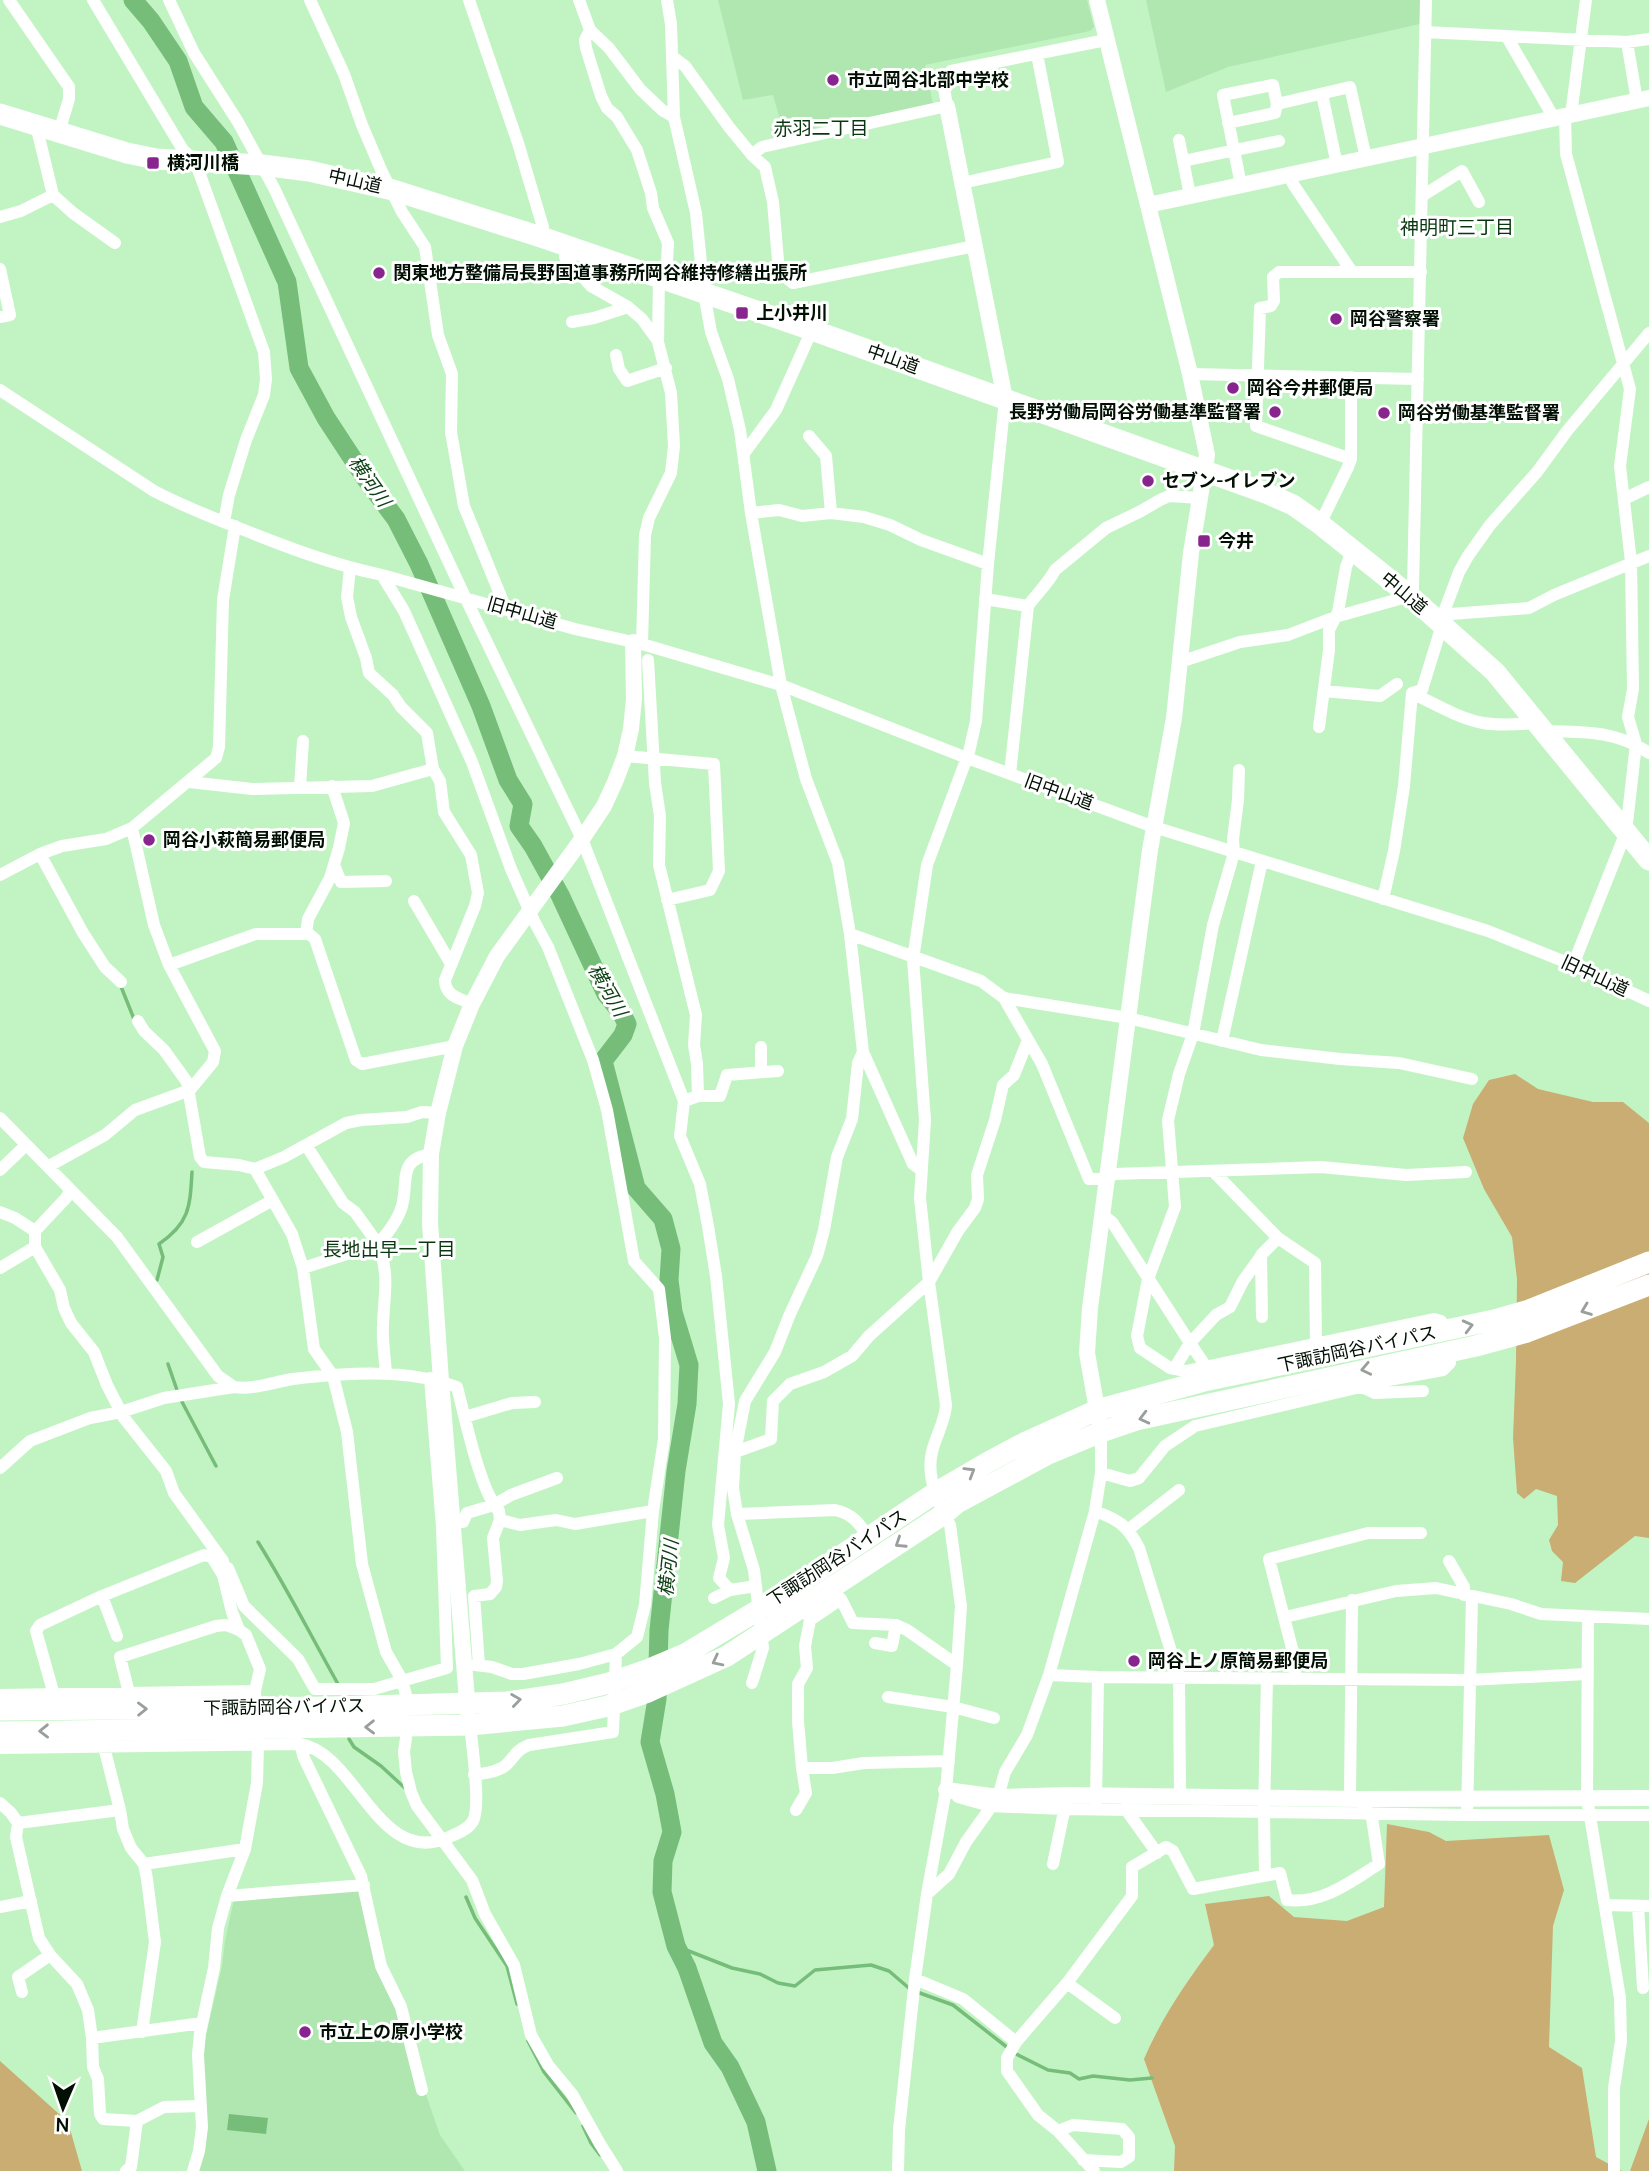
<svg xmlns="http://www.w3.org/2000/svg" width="1649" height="2171" font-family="Manrope,'Noto Sans JP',sans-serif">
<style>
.built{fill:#b0e7b1}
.green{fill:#c9ad73}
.water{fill:#76bd7a}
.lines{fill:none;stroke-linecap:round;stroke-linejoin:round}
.stream{stroke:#76bd7a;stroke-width:3.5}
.river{stroke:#76bd7a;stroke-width:19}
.minor{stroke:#fff;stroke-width:12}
.tertiary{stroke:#fff;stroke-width:16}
.trunk{stroke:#fff;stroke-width:21}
.oneway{stroke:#999f9a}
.poi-dot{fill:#87248d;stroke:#fff;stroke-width:2.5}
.labels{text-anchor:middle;stroke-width:6;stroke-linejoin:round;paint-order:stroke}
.poi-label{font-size:18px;font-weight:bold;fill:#011003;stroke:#fff;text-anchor:start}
.street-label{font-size:18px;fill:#011003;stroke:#fff}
.neighbourhood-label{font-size:19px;fill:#08370f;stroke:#fff}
.water-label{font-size:19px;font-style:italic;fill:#0e4115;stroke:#fff}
</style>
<rect width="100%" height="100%" fill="#c2f4c3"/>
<path class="built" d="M 718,0 L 1087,0 L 1094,27 L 1090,31 L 925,65 L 933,104 L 784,134 L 773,95 L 743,100 Z
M 1146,0 L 1421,0 L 1420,24 L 1228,67 L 1166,92 Z
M 361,1890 L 397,2011 L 440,2135 L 465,2171 L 196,2171 L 202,2053 L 222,1966 L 225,1941 L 234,1899 Z"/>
<path class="green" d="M 1515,1074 L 1538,1089 L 1593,1102 L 1623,1102 L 1649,1123 L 1649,1538 L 1635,1536 L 1575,1583 L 1561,1581 L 1563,1562 L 1552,1551 L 1549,1540 L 1558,1525 L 1557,1496 L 1536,1489 L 1524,1499 L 1517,1493 L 1513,1438 L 1516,1361 L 1517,1279 L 1512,1237 L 1484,1189 L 1463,1138 L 1473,1104 L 1489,1080 Z
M 1387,1824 L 1429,1832 L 1446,1841 L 1549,1835 L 1564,1890 L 1553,1926 L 1549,2047 L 1582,2068 L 1596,2157 L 1622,2171 L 1174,2171 L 1175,2146 L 1144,2059 C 1162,2017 1187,1981 1214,1945 L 1205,1904 L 1269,1896 L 1294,1917 L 1347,1921 L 1384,1907 Z
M 0,2061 L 68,2122 L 82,2171 L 0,2171 Z
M 1649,2119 L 1649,2171 L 1630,2171 Z"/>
<path class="water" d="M 229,2114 L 268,2118 L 266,2134 L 227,2130 Z"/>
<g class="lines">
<path class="stream" d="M 120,984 L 134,1019
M 157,1280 L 163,1257 L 159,1244 C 190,1223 190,1206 192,1172
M 168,1364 L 178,1393
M 181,1400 L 216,1466
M 258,1542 C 287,1588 311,1636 338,1684
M 349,1739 L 354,1747 L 381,1766 L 406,1789
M 466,1897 L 475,1918 L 507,1966 L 517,2004
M 676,1946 L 732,1968 L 760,1974 L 778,1983 L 795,1986 L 815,1970 L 871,1965 L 889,1971 L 910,1989
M 917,1992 L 953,2005 L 1008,2048
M 528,2041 L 544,2072 L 576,2113
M 1014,2053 L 1048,2070 L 1070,2073 L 1079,2079 L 1093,2076 L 1130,2080 L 1152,2078
M 583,2126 L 591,2143 L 600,2155"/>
<path class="river" d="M 133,0 L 151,21 L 178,61 L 194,107 L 224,142 L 287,282 L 299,368 L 326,418 L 366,479 L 396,519 L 419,564 L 481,706 L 508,780 L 523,804 L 519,826 L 533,846 L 560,895 L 606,994 L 621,1012 L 627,1024 L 623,1035 L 603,1061 L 636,1188 L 663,1219 L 671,1249 L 669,1280 L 673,1312 L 689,1365 L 687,1404 L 676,1471 L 659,1630 L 657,1699 L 650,1742 L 665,1794 L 672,1832 L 663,1861 L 662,1892 L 676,1946 L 687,1968 L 713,2043 L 730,2067 L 756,2122 L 767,2171"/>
<path class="minor" d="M 9,0 L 69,87 L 69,99 L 59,132
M 93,0 L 183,150 L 195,161 L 264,352 L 266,379 L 264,395 L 246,440 L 229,495 L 224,522
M 169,0 L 194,53 L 238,122 L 274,188 L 465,597 L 582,839 L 684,1101 L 680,1136 L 700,1184 L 708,1226 L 716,1276 L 729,1404 L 718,1525 L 724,1558 L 719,1578 L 730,1590
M 310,0 L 344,74 L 362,125 L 382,172 L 402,212 L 425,247 L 438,335 L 452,374 L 451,432 L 464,506 L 506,609
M 469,0 L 518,143 L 543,227 L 541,237
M 579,0 L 590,30 L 609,48 L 640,89 L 662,110 L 674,117
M 667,0 L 671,24 L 674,117 L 696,213 L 704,293 L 711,332 L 728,379 L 740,430 L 751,513 L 781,685 L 806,779 L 838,863 L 850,934 L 863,1052 L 913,1164 L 921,1170
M 590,30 L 585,40 L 586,48 L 601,96 L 607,108 L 617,117 L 637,150 L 651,193 L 653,208 L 668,243 L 667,262 L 659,278 L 658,342 L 671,393 L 674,446 L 671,473 L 649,518 L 645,535 L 642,644
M 1425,32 L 1627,42 L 1649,39
M 1507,37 L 1554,118
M 1627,42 L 1637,101
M 673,57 L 685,66 L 729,127 L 752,155 L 765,167 L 773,202 L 779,272 L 793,283 L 975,246
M 1322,94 L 1337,165
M 1277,104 L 1350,87 L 1366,158
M 1571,115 L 1586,0
M 1565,116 L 1566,154 L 1630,389 L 1620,466 L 1631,562 L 1633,689 L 1628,717 L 1636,744 L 1626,832 L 1573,965
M 1228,123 L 1275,113 L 1277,104 L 1273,85 L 1223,95 L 1241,185
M 1179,140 L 1190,195
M 752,155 L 762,147 L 947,106 L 943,82 L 951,71 L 1106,40
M 1183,161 L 1279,141
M 1290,174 L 1293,184 L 1352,272
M 962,183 L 1058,162 L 1037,54
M 53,195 L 73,213 L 115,243
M 1422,196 L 1462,171 L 1479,202
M 0,217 L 21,211 L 53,195 L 36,125
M 568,247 L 565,257 L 591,286 L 628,307 L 642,319 L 658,341
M 0,269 L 10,315 L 0,317
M 572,322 L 594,318 L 628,307
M 616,355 L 619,369 L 627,381 L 666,368
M 1190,374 L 1418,379
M 0,390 L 154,491 C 183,506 213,518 244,530 C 289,548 334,565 382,575 L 575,629 L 642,644 L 781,685 L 967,758 L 1154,827 L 1488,931 L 1573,965 L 1649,1001
M 809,436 L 826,456 L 831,513
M 745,452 L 776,410 L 812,330
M 1351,459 L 1256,426 L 1260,308 L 1271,306 L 1274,301 L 1273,277 L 1279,272 L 1421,272
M 1624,499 L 1649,487
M 751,513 L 779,510 L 802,516 L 831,513 L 864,517 L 890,525 L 921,540 L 988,564
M 1320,524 L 1348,467 L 1351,459 L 1351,377
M 350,568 L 347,597 L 351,617 L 366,658 L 369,673 L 393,695 L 401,707 L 427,733 L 433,769 L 440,781 L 444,812 L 471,855 L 478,893 L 475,906 L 445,980 C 445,996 459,998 472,1004
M 382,575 L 404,611 L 472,762 L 511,869 L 534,921 L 548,947 L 593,1060 L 607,1110 L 634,1261 L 659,1289 L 665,1338 L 664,1439 L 653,1511 L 645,1605 L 637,1637 L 616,1654 L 579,1664 L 523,1674 L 512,1674 L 492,1667 L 475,1665
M 985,599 L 1028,606
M 1444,612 L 1451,614 L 1529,608 L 1554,595 L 1649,556
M 648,660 L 655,783 L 660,816 L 659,865 L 696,1015 L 694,1045 L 697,1064 L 698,1096 L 684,1101
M 1180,662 L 1240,642 L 1288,635 L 1335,617 L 1410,596 L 1413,588 L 1426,0
M 1324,691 L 1380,696 L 1397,684
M 1412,693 C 1435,704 1458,718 1483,723 C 1501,726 1519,724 1537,723
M 1319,727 L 1329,650 L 1329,630 L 1338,612 L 1346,567 L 1352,550
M 1543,731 C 1582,732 1616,730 1649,753
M 625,756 L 714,764 L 719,871 L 710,890 L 667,900
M 1239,770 L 1238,800 L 1233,839 L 1234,853 L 1213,925 L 1193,1034 L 1179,1074 L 1168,1120 L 1175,1207 L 1148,1279 L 1137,1336 L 1140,1348 L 1170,1368 L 1186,1371 L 1434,1319 L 1441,1321
M 1010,774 L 1028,606 C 1036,594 1048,584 1055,570 L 1106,528 L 1141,511 L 1160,500 L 1169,496 L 1200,498
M 189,782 L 252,789 L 372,786 L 433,769
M 300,787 L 303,741
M 40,854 L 83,933 L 105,967 L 121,982
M 334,865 L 341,882 L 386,881
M 0,875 L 40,854 L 62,846 L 106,839 L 132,828 L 216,758 L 219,747 L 223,600 L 235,526
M 1383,899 L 1394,851 L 1404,786 L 1412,693 L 1422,690 L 1442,625 L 1444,612 L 1459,572 L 1468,556 L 1490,525 L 1537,472 L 1567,431 L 1649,333
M 414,901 L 451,964
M 306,934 L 308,919 L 330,878 L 339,848 L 344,823 L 332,786
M 850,934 L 981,981 L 1004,998 L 1042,1064 L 1089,1179 L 1107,1179 L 1114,1174 L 1321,1167 L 1406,1175 L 1466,1172
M 169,965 L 256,934 L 309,934 L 315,939 L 356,1060 L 362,1064 L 455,1046
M 1004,998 L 1128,1018 L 1261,1050 L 1340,1059 L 1399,1063 L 1472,1079
M 138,1021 L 144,1031 L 164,1050 L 187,1082 L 200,1157 L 204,1162 L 239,1165 L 255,1169 L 292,1234 L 303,1268 L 314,1349 L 333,1376 L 347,1432 L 362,1564 L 386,1652 L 402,1680 L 406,1695
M 1222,1041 L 1262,861
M 761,1047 L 761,1072
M 698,1096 L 720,1096 L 727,1075 L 778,1071
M 0,1118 L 117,1237 L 218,1376 L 234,1387
M 49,1166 L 105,1135 L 135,1110 L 190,1090 L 213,1062 L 215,1051 L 169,965 L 154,925 L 132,828
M 255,1169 L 284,1157 L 346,1123 L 361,1120 L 407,1117 L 422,1112 L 438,1113
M 0,1170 L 26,1145
M 1214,1172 L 1278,1238
M 71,1190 L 66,1198 L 35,1231 L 35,1247 L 60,1290 L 64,1308 L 71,1323 L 94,1352 L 107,1385 L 124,1418 L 166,1471 L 174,1493 L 223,1561
M 0,1212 L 15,1218 L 35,1231
M 1101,1214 L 1112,1222 L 1190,1343 L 1174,1369
M 197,1242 L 273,1200
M 0,1268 L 35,1247
M 303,1268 L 378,1244 L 355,1212 L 343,1203 L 306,1145
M 1262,1317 L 1261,1255 L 1278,1238 L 1315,1263 L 1316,1344
M 1207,1368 L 1190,1343 L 1216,1315 L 1230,1307 L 1243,1281 L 1261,1256
M 386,1374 C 385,1358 382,1341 383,1325 C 384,1294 390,1275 378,1244 C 388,1233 398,1220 402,1206 C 409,1180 397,1160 431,1154
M 1362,1387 L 1375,1393 L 1423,1391
M 465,1417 L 512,1403 L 535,1402
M 735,1452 L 771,1439 L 773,1401 L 790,1384 L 824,1372 L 852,1356 L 869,1336 L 929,1282 L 958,1231 L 975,1208 L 978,1199 L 977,1175 L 995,1120 L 1003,1085 L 1014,1075 L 1028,1040
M 0,1468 L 30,1441 L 90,1418 L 121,1412 L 164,1398 L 234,1387 C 254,1390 273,1382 293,1379 C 346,1373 406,1368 457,1387 C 465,1417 480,1491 499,1511 L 500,1520 L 493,1538 L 497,1581 L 496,1587 L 490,1594 L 474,1596 L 479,1665
M 1101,1473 L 1130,1481 L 1139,1478 L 1165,1446 L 1195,1426 L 1394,1379 L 1443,1370 L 1450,1363
M 1095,1511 C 1119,1520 1127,1525 1139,1548 L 1179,1677 L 1180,1796
M 737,1514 L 835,1510 C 853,1514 859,1523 869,1538
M 500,1520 L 520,1525 L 556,1520 L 575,1524 L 653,1511
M 463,1522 L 467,1513 L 494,1505 L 511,1495 L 557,1478
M 1129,1529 L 1179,1490
M 1449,1561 L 1464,1587 L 1464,1595
M 228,1568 L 244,1606 L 298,1659 L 315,1689 L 374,1689 L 447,1668 L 442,1527 L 430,1378
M 102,1596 L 117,1636
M 1472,1597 L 1467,1815 L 1649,1815
M 714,1598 L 730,1590 L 756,1586
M 807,1612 L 810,1620 L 841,1599 L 853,1623 L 896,1625
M 1285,1617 L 1396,1591 L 1436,1588 L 1511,1604 L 1541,1614 L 1649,1619
M 1588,1618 L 1587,1798 L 1620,1998 L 1621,2041 L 1614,2088 L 1614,2171
M 875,1643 L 892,1646 L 896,1625 L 907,1630 L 957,1665
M 1049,1675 L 1098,1677 L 1469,1680 L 1586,1674
M 1295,1679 L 1294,1656 L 1269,1559 L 1368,1533 L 1421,1533
M 752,1683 L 763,1648 L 754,1570 L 737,1514 L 733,1488 L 735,1452 L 745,1401 L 775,1352 L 790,1314 L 817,1256 L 824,1230 L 837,1157 L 852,1119 L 858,1063 L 863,1052
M 129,1693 L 120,1657 L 216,1626 L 226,1625 L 239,1630
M 0,1695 L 255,1691
M 54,1695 L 36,1631 L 40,1625 L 102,1596 L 204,1555 L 212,1557 L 223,1575 L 232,1612 L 239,1630 L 246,1635 L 260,1669 L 255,1691 L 258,1745 L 257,1783 L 245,1849 L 227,1896 L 218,1928 L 214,1968 L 200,2033 L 198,2055 L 202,2127 L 199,2151 L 193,2171
M 888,1697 L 953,1707 L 994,1718
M 406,1738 L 404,1752 L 406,1772 L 411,1792 L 417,1806 L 472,1880 L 485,1914 L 514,1965 L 531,2035 L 548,2065 L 572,2094 L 600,2144 L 617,2171
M 102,1739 L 120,1810
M 300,1744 L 304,1758 L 361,1876 L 381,1966 L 401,2007 L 422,2090
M 0,1748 L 300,1744 C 356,1753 378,1867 447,1838 C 456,1834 468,1830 473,1821 C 481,1807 472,1744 470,1725
M 802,1768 L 832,1768 L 864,1763 L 949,1761
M 474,1775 C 485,1773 499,1772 507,1764 C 517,1754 515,1751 529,1745 L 613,1732 L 616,1654
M 958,1797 L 990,1806 L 1064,1809 L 1467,1815
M 1350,1798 L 1352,1600
M 0,1803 L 11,1813 L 18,1823 L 16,1837 L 39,1938 L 50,1955 L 77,1984 L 88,2010 L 92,2038 L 202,2023
M 1096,1803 L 1098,1677
M 1127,1807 L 1127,1811 L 1157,1853
M 796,1810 L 806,1793 L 802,1768 L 798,1721 L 798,1684 L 807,1668 L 805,1646 L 810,1620
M 18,1823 L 120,1810 L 123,1829 L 131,1848 L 144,1864 L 147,1879 L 155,1942 L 142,2032
M 144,1864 L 245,1849
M 1053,1864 L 1066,1802
M 1265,1876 L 1264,1812 L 1267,1678
M 927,1894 L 949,1874 L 966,1842 L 998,1797 L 1005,1772 L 1027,1735 L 1049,1675 L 1095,1511 L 1101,1473 L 1101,1432
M 227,1896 L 364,1885
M 1605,1905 L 1649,1906
M 1638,1906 L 1643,1988
M 0,1907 L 31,1901
M 915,1979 L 963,1999 L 1016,2042
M 1067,1983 L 1115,2018
M 22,1992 L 18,1977 L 50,1955
M 92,2038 L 93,2067 L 98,2079 L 100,2114 L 103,2119 L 137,2121
M 1058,2131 L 1073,2125 L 1122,2129 L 1129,2137 L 1129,2157 L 1121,2162 L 1083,2160
M 126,2171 L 131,2167 L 137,2121 L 164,2107 L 201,2106
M 898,2171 L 899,2130 L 915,1979 L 927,1894 L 946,1790 L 957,1665 L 961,1606 L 950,1525 C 938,1504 926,1476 932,1452 C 936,1435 945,1422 946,1405 L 929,1282 L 920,1198 L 925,1120 L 913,959 L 927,865 L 969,752 L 976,721 L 988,564 L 1005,399
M 1094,2171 L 1058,2131 L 1038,2115 L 1007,2071 L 1007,2058 L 1016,2042 L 1067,1983 L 1132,1896 L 1132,1867 L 1166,1847 L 1173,1851 L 1193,1889 L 1280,1873 L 1287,1900 C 1323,1904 1350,1882 1379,1864 L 1372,1818 L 1359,1799"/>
<path class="tertiary" d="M 1097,0 L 1190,374 L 1207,455 L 1191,553 L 1174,718 L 1150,850 L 1090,1308 L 1087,1353 L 1099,1421
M 947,106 L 1005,399
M 1148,205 L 1649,98
M 468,1712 L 441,1381 L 430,1223 L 431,1154 L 438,1113 L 455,1046 L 472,1004 L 497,956 L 582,839 L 604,806 L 615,782 L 625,756 L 631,729 L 634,699 L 633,642
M 946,1790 L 998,1797 L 1068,1795 L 1359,1799 L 1649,1798"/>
<path class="trunk" d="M 0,114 L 127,153 L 156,159 L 262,165 L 309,171 L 393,190 L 541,237 L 812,330 L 1266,493 L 1293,505 L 1320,524 L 1410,596 L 1495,672 L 1649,860
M 0,1710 L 333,1707 L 507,1702 L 563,1694 L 609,1683 L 647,1670 L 685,1654 L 770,1603 L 935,1493 L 990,1461 L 1026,1442 L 1097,1410 L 1204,1381 L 1494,1320 L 1529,1310 L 1649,1262
M 0,1732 L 470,1725 L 563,1716 L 608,1706 L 648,1692 L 727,1656 L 944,1514 L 957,1503 L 1048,1454 L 1101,1432 L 1136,1420 L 1476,1346 L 1527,1332 L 1649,1285"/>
</g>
<defs><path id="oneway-chevron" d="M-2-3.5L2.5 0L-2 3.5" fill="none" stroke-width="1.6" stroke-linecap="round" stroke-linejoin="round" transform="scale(1.75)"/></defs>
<g class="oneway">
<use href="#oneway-chevron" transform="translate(1586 1310) rotate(159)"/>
<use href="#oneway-chevron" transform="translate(1468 1326) rotate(-14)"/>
<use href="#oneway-chevron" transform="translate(1366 1369) rotate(168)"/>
<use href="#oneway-chevron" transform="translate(1144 1418) rotate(166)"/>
<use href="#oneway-chevron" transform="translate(970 1472) rotate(-31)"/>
<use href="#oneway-chevron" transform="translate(900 1543) rotate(147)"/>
<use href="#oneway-chevron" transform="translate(717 1661) rotate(153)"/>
<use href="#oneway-chevron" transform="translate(516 1700) rotate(-8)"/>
<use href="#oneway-chevron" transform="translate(142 1709) rotate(-1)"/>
<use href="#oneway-chevron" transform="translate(370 1727) rotate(179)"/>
<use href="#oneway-chevron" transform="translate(44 1731) rotate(179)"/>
</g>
<g class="poi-dot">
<circle cx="833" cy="80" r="7"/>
<rect x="146" y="156" width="14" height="14" rx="3.5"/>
<circle cx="379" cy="273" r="7"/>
<rect x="735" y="306" width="14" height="14" rx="3.5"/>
<circle cx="1336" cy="319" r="7"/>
<circle cx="1233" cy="388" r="7"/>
<circle cx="1275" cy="412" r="7"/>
<circle cx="1384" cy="413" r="7"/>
<circle cx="1148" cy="481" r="7"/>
<rect x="1197" y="534" width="14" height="14" rx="3.5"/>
<circle cx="149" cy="840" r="7"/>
<circle cx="1134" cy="1661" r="7"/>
<circle cx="305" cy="2032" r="7"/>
</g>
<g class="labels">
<g class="poi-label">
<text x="847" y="86">市立岡谷北部中学校</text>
<text x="167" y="169">横河川橋</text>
<text x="393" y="279">関東地方整備局長野国道事務所岡谷維持修繕出張所</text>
<text x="756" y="319">上小井川</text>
<text x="1350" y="325">岡谷警察署</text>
<text x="1247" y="394">岡谷今井郵便局</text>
<text x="1261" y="418" text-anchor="end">長野労働局岡谷労働基準監督署</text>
<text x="1398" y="419">岡谷労働基準監督署</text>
<text x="1162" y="487">セブン-イレブン</text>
<text x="1218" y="547">今井</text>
<text x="163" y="846">岡谷小萩簡易郵便局</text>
<text x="1148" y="1667">岡谷上ノ原簡易郵便局</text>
<text x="319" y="2038">市立上の原小学校</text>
</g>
<g class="street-label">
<text transform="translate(355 181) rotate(13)" y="6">中山道</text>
<text transform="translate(893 359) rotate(20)" y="6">中山道</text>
<text transform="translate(1404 593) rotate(40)" y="6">中山道</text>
<text transform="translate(522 613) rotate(16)" y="6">旧中山道</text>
<text transform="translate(1059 792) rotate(20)" y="6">旧中山道</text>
<text transform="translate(1595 976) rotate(25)" y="6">旧中山道</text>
<text transform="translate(1357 1349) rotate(-12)" y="6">下諏訪岡谷バイパス</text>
<text transform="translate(837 1558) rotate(-33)" y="6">下諏訪岡谷バイパス</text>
<text transform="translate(284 1707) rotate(-1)" y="6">下諏訪岡谷バイパス</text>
</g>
<g class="neighbourhood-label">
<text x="821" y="135">赤羽二丁目</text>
<text x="1457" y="234">神明町三丁目</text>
<text x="389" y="1256">長地出早一丁目</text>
</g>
<g class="water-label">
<text transform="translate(370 481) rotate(55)" y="7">横河川</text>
<text transform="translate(608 990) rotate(60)" y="7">横河川</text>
<text transform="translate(668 1568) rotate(-84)" y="7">横河川</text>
</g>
</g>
<g transform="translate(63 2108) rotate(182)" stroke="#ffffff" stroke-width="5" paint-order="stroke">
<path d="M0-5L12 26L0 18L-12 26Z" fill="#011003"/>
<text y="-10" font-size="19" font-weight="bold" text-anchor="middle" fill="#011003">N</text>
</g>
</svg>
